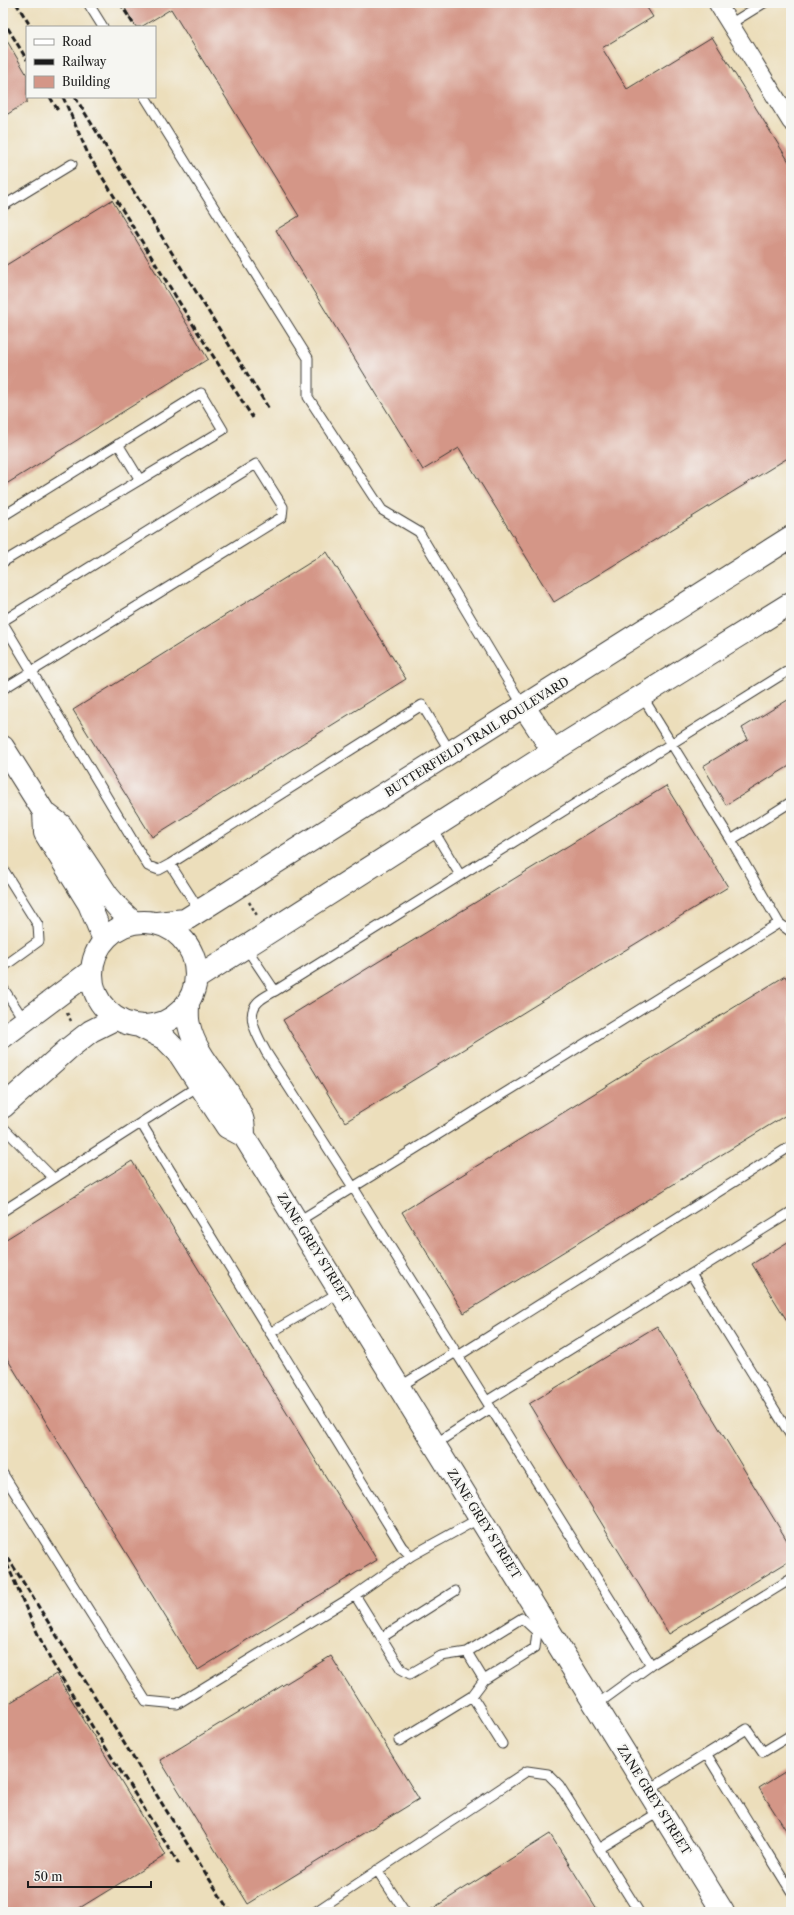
<svg xmlns="http://www.w3.org/2000/svg" width="794" height="1915" font-family="'Libre Caslon Text',serif">
<style>
.building{fill:#d49687}
.lines{fill:none;stroke-linecap:round;stroke-linejoin:round}
.service-casing{stroke:#3b3934;stroke-width:11}
.minor-casing{stroke:#3b3934;stroke-width:19}
.tertiary-casing{stroke:#3b3934;stroke-width:24}
.path{stroke:#3b3934;stroke-width:2.5;stroke-dasharray:3 3;stroke-linecap:butt}
.service{stroke:#fff;stroke-width:9}
.minor{stroke:#fff;stroke-width:17}
.tertiary{stroke:#fff;stroke-width:22}
.rail{stroke:#1c1c1c;stroke-width:3;stroke-dasharray:6 3;stroke-linecap:butt}
.labels{text-anchor:middle;stroke-width:4;stroke-linejoin:round;paint-order:stroke}
.street-label{font-size:12px;fill:#1c1c1c;stroke:#f6f6f2}
</style>
<rect width="100%" height="100%" fill="#f6f6f2"/>
<filter id="ink" filterUnits="userSpaceOnUse"><feTurbulence type="fractalNoise" baseFrequency=".025" numOctaves="2"/><feDisplacementMap in="SourceGraphic" scale="8" xChannelSelector="R" yChannelSelector="G"/><feConvolveMatrix kernelMatrix="1 2 1 2 8 2 1 2 1" color-interpolation-filters="sRGB"/></filter>
<filter id="wash" filterUnits="userSpaceOnUse"><feTurbulence type="fractalNoise" baseFrequency=".012" numOctaves="4" result="noise"/><feDisplacementMap in="SourceGraphic" scale="16" xChannelSelector="R" yChannelSelector="G"/><feGaussianBlur stdDeviation="0.9" result="paint"/><feColorMatrix in="noise" values="0 0 0 0 0 0 0 0 0 0 0 0 0 0 0 0 0 1.4 0 .05"/><feComposite in="paint" operator="in"/></filter>
<g filter="url(#wash)">
<rect width="100%" height="100%" fill="#ecdebb"/>
<g id="blocks">
<path class="building" d="M 122,3 L 644,3 L 653,17 L 602,48 L 627,89 L 712,37 L 791,165 L 791,456 L 554,602 L 459,448 L 423,470 L 276,230 L 299,216 L 171,9 L 141,27 L 136,27 Z
M 3,34 L 27,75 L 27,102 L 3,117 Z
M 112,200 L 208,359 L 3,486 L 3,267 Z
M 327,552 L 406,679 L 152,837 L 73,710 Z
M 791,698 L 791,765 L 726,805 L 703,766 L 748,739 L 742,728 Z
M 666,786 L 728,887 L 345,1122 L 283,1020 Z
M 785,976 L 791,986 L 791,1112 L 464,1313 L 402,1212 Z
M 132,1161 L 377,1560 L 198,1670 L 3,1352 L 3,1241 Z
M 791,1240 L 791,1327 L 752,1264 Z
M 657,1326 L 791,1547 L 791,1560 L 669,1634 L 529,1404 Z
M 331,1656 L 419,1799 L 248,1904 L 160,1760 Z
M 56,1674 L 166,1855 L 73,1912 L 3,1912 L 3,1707 Z
M 791,1768 L 791,1838 L 759,1788 Z
M 550,1834 L 599,1912 L 427,1912 Z"/>
</g>
</g>
<g filter="url(#ink)">
<use href="#blocks" fill-opacity="0" stroke="#3b3934" stroke-width="1"/>
<g class="lines">
<g class="service-casing">
<path id="service" d="M 88,3 L 103,27
M 730,24 L 764,3
M 145,97 L 308,358 L 308,397 L 382,510 L 419,532 L 523,706
M 3,206 L 72,164
M 118,444 L 140,480
M 3,516 L 201,393 L 223,430 L 3,562
M 3,621 L 256,464 L 283,507 L 282,517 L 3,689
M 3,623 L 148,866 L 159,870 L 170,864 L 200,911
M 642,696 L 731,840 L 791,802
M 432,828 L 460,875
M 731,840 L 779,923 L 791,932
M 170,864 L 422,705 L 451,753
M 3,869 L 38,925 L 39,941 L 3,967
M 245,946 L 275,991 L 791,669
M 3,988 L 24,1020
M 275,991 C 270,994 263,997 258,1002 C 244,1016 259,1038 266,1052 L 353,1187 L 651,1665
M 141,1123 L 402,1547 L 411,1556 L 480,1518
M 3,1127 L 53,1178
M 3,1211 L 200,1085
M 297,1222 L 779,923
M 691,1274 L 791,1436
M 270,1333 L 340,1292
M 458,1356 L 791,1146
M 399,1387 L 456,1352
M 487,1401 L 791,1212
M 435,1444 L 491,1408
M 3,1474 L 146,1701 L 177,1704 L 355,1595
M 411,1556 L 355,1595 L 401,1669 L 410,1674 L 441,1656 L 467,1652 L 522,1618 L 537,1632
M 381,1638 L 455,1591
M 467,1652 L 484,1680
M 472,1696 L 502,1744
M 596,1705 L 651,1665 L 791,1579
M 399,1741 L 472,1696 L 484,1680 L 535,1648 L 537,1632
M 707,1755 L 791,1891
M 648,1790 L 747,1729 L 763,1752 L 791,1735
M 599,1849 L 661,1811
M 377,1870 L 405,1912
M 315,1912 L 527,1771 L 548,1774 L 559,1785 L 639,1912"/>
</g>
<g class="minor-casing">
<path id="minor" d="M 717,3 L 791,122"/>
</g>
<g class="tertiary-casing">
<path id="tertiary" d="M 524,707 L 553,751
M 3,747 L 44,812 L 61,825 L 108,896 L 120,910 L 134,923
M 44,812 L 45,833 L 89,904 L 104,940
M92 974a52 52 0 1 1 104 0a52 52 0 1 1-104 0Z
M 157,923 L 185,920 L 791,537
M 197,978 L 553,751 L 791,603
M 188,1003 C 188,1010 187,1018 189,1025 C 197,1061 229,1084 242,1118 C 244,1123 244,1130 244,1136 L 723,1912
M 141,1027 L 165,1039 L 178,1052 L 227,1127 L 244,1136
M 3,1037 L 91,971
M 3,1107 L 68,1049 L 91,1031 L 115,1019"/>
</g>
<path class="path" d="M 249,902 L 258,917
M 67,1013 L 72,1023"/>
<use href="#service" class="service"/>
<use href="#minor" class="minor"/>
<use href="#tertiary" class="tertiary"/>
<path class="rail" d="M 16,3 L 31,27
M 120,3 L 134,25
M 3,20 L 27,60
M 50,97 L 59,112
M 63,97 L 88,154 L 197,331 L 253,418
M 75,97 L 269,409
M 3,1550 L 230,1912
M 7,1564 L 32,1622 L 51,1661 L 179,1864"/>
</g>
</g>
<g class="labels">
<g class="street-label">
<text transform="translate(477 737) rotate(-32)" y="4">BUTTERFIELD TRAIL BOULEVARD</text>
<text transform="translate(314 1248) rotate(58)" y="4">ZANE GREY STREET</text>
<text transform="translate(484 1524) rotate(58)" y="4">ZANE GREY STREET</text>
<text transform="translate(654 1800) rotate(58)" y="4">ZANE GREY STREET</text>
</g>
</g>
<rect width="794" height="1915" fill="none" stroke="#f6f6f2" stroke-width="16"/>
<rect x="26" y="26" width="130" height="72" fill="#f6f6f2" stroke="#9f9f9c"/>
<rect x="34" y="39" width="20" height="6" fill="#ffffff" stroke="#9f9f9c"/>
<text x="62" y="46" font-size="12" fill="#1c1c1c">Road</text>
<rect x="34" y="59" width="20" height="6" fill="#1c1c1c" stroke="#9f9f9c"/>
<text x="62" y="66" font-size="12" fill="#1c1c1c">Railway</text>
<rect x="34" y="76" width="20" height="12" fill="#d49687" stroke="#9f9f9c"/>
<text x="62" y="86" font-size="12" fill="#1c1c1c">Building</text>
<path d="M28 1881v6h123v-6" fill="none" stroke="#1c1c1c" stroke-width="2"/>
<text x="34" y="1881" font-size="12" fill="#1c1c1c" stroke="#f6f6f2" stroke-width="3" paint-order="stroke">50 m</text>
</svg>
